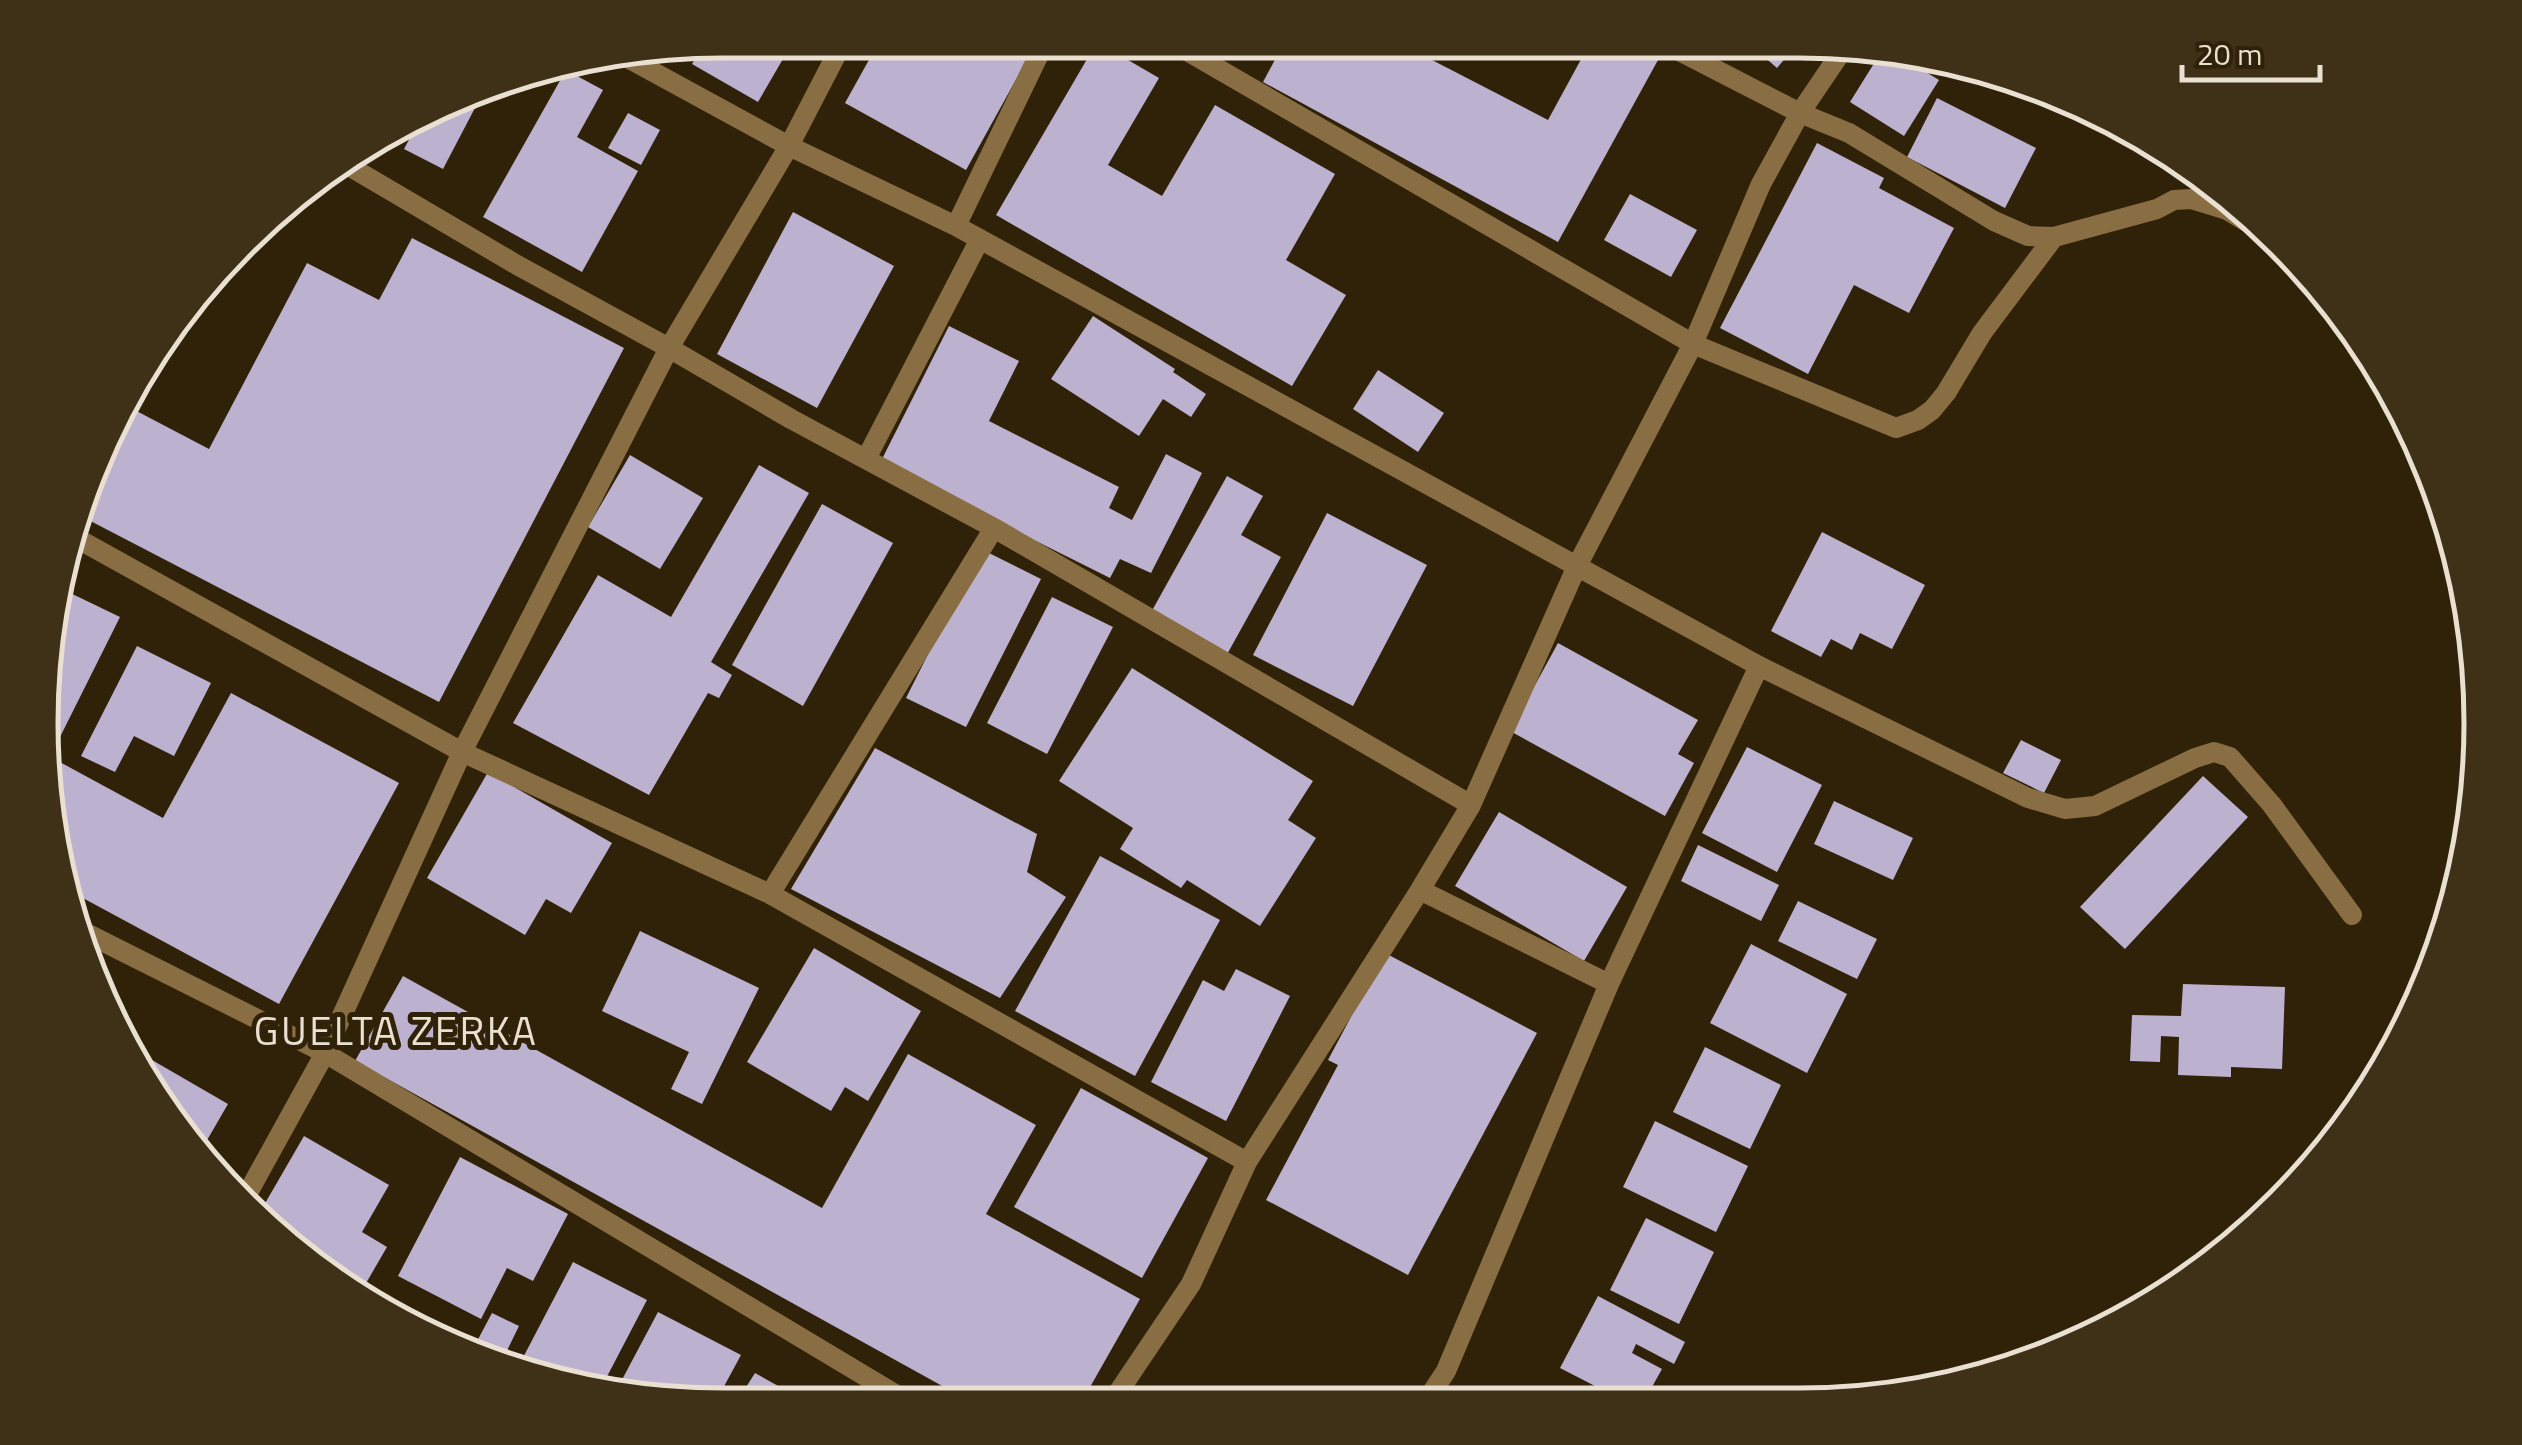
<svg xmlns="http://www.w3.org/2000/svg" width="2522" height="1445" font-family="'Titillium Web',sans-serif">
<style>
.building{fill:#bdb1d0}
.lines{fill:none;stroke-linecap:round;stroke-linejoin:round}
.street{stroke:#8a6e43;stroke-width:20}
.labels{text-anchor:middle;stroke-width:10;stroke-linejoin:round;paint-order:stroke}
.quarter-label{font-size:40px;letter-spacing:2.5px;fill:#e9e0d1;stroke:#302208}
.rim{fill:none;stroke:#e9e0d1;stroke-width:5}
</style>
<rect width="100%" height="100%" fill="#302208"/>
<path class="building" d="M 722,40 L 794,40 L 758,102 L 692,64 L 704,43 Z
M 880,40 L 1038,40 L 966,170 L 845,103 Z
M 1285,41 L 1442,41 L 1432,60 L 1548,120 L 1591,41 L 1623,41 L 1658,60 L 1558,242 L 1263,82 Z
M 1746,41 L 1800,41 L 1777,68 Z
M 1097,42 L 1159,78 L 1108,165 L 1162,196 L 1215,105 L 1335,174 L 1286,260 L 1346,295 L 1292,386 L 996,215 Z
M 1883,49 L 1892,51 L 1939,80 L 1904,136 L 1850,102 Z
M 566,70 L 603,90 L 577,137 L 638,171 L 582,272 L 483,217 Z
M 487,85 L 443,169 L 404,149 L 419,121 Z
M 1937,98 L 2036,148 L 2005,208 L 1907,157 Z
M 628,113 L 660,130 L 641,165 L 608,148 Z
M 1817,143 L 1884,178 L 1879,188 L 1954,228 L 1909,313 L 1854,285 L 1808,374 L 1720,328 Z
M 1630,194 L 1697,230 L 1671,277 L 1604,240 Z
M 793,212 L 894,266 L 817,408 L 717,354 Z
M 412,238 L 624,348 L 439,702 L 77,514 L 127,406 L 209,449 L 307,263 L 379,300 Z
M 1093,316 L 1175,369 L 1173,372 L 1206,394 L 1191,417 L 1163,399 L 1139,436 L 1051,379 Z
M 949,326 L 1019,361 L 989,421 L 1119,487 L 1109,508 L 1132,520 L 1166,454 L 1202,473 L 1151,573 L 1120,559 L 1110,578 L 880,463 Z
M 1378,370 L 1444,413 L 1418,452 L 1353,409 Z
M 630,455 L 703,498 L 660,569 L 588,527 Z
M 759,465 L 809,493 L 711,662 L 732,675 L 719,698 L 708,693 L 649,795 L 513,723 L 598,575 L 671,617 Z
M 1227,476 L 1263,496 L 1241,535 L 1281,557 L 1225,658 L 1149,616 Z
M 822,504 L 893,543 L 803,706 L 732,665 Z
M 1327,513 L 1427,565 L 1353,706 L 1253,655 Z
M 1822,532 L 1925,585 L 1892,649 L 1860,633 L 1852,650 L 1831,639 L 1821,657 L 1771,631 Z
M 981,549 L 1041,579 L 966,727 L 906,698 Z
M 62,589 L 120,617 L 58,741 L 42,733 L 40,723 L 56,603 Z
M 1052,597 L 1113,627 L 1047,754 L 987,723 Z
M 1558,643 L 1698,720 L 1678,754 L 1694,763 L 1665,816 L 1510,731 Z
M 137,646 L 211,683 L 174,756 L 134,736 L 115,772 L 81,756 Z
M 1132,668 L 1313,781 L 1288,820 L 1316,838 L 1260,926 L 1187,880 L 1181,888 L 1120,849 L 1133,828 L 1059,781 Z
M 231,693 L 399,783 L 279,1004 L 68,890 L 45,754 L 163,818 Z
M 2021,740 L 2061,760 L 2044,793 L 2003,773 Z
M 1747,747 L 1822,785 L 1777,872 L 1702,833 Z
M 875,748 L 1037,834 L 1027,872 L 1066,897 L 1000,998 L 791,889 Z
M 488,772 L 612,843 L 571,913 L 546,899 L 525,935 L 427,878 Z
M 2203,776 L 2248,817 L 2125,949 L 2080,907 Z
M 1834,801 L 1913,838 L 1893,880 L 1814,844 Z
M 1499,812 L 1627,887 L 1584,961 L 1455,886 Z
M 1698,845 L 1779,885 L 1761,921 L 1681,881 Z
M 1100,856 L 1220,920 L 1135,1076 L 1015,1011 Z
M 1798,901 L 1877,939 L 1857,979 L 1778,941 Z
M 640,931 L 759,988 L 702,1104 L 671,1089 L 689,1052 L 602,1011 Z
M 1751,944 L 1847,994 L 1807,1073 L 1710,1023 Z
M 814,948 L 921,1011 L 868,1101 L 845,1087 L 831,1111 L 747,1062 Z
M 1385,953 L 1537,1033 L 1408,1275 L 1266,1200 L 1338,1065 L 1328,1060 Z
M 1236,969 L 1290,996 L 1226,1121 L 1151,1082 L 1203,980 L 1224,991 Z
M 403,976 L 822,1208 L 908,1054 L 1036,1125 L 986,1214 L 1140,1299 L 1081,1403 L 973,1403 L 355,1061 Z
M 2183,984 L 2285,987 L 2282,1069 L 2231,1067 L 2231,1077 L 2178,1075 L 2179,1037 L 2161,1036 L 2160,1062 L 2130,1061 L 2132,1015 L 2181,1016 Z
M 1705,1047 L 1781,1085 L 1750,1149 L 1673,1112 Z
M 133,1049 L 228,1104 L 199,1154 L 181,1138 Z
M 1081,1088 L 1208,1158 L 1142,1278 L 1014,1207 Z
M 1655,1121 L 1748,1166 L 1716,1232 L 1623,1187 Z
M 304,1136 L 389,1185 L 362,1232 L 387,1247 L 358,1297 L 344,1290 L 260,1212 Z
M 460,1157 L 568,1214 L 533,1281 L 507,1268 L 481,1319 L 398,1276 Z
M 1646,1218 L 1714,1252 L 1679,1324 L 1610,1290 Z
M 573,1262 L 647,1300 L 601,1388 L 516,1371 Z
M 1598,1296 L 1685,1342 L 1674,1364 L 1636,1344 L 1632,1353 L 1662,1369 L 1643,1403 L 1628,1403 L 1560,1368 Z
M 658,1312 L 741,1355 L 715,1403 L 677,1403 L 616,1391 Z
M 492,1313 L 519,1326 L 499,1367 L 419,1328 L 424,1319 L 475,1345 Z
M 755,1373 L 809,1403 L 736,1403 Z
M 1149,1387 L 1175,1403 L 1139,1403 Z"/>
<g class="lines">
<path class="street" d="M 1170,41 L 1693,344 L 1896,428 L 1918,420 L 1932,410 L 1946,393 L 1982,333 L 2054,237
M 1660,41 L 1800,113 L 1849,133 L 1994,221 L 2028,236 L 2054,237 L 2157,209 L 2174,200 L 2191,199 L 2227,210 L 2288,247
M 624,56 L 789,146 L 956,226 L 1759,666 L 2028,798 L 2065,809 L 2095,806 L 2195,758 L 2214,752 L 2230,757 L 2272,805 L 2352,915
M 342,162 L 517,265 L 669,348 L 791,419 L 994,528 L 1471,805
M 956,226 L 1046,40
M 866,459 L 980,239
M 69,534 L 462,752 L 770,894 L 1247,1162
M 1420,890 L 1609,984
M 770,894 L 994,528
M 74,927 L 325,1053 L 910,1403
M 245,1198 L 325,1053 L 462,752 L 669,348 L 789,146 L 844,40
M 1111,1403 L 1191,1284 L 1247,1162 L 1420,890 L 1471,805 L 1577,566 L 1693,344 L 1761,184 L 1800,113 L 1848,42
M 1425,1403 L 1446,1371 L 1609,984 L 1759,666"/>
</g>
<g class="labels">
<g class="quarter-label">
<text x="396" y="1045">GUELTA ZERKA</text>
</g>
</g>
<path d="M0 0H2522V1445H0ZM723 58H1799A665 665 0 0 1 2464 723V723A665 665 0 0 1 1799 1388H723A665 665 0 0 1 58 723V723A665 665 0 0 1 723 58Z" fill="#3f3118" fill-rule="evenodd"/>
<path class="rim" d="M723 58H1799A665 665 0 0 1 2464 723V723A665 665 0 0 1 1799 1388H723A665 665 0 0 1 58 723V723A665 665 0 0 1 723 58Z"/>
<path d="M2182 65v15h138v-15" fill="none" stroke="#e9e0d1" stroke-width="5"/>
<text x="2197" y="65" font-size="30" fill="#e9e0d1" stroke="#302208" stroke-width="8" paint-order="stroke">20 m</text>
</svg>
